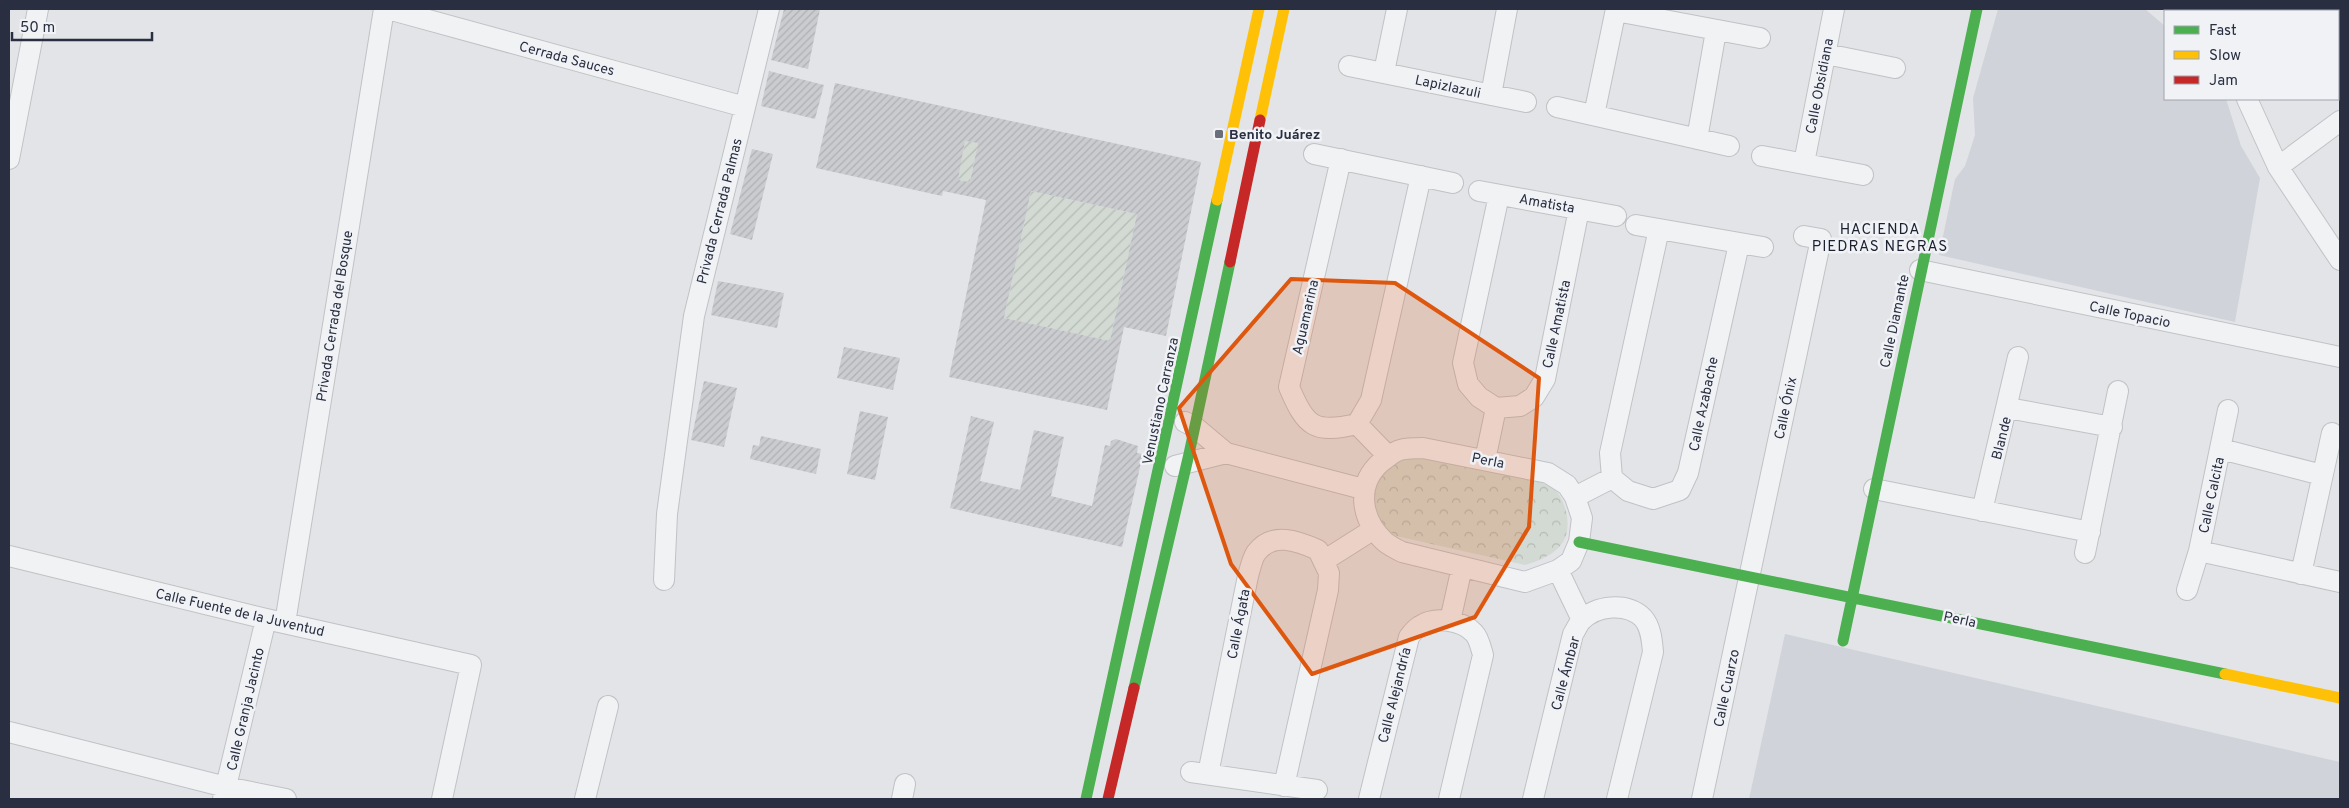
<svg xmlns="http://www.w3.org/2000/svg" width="2349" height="808" font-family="Overpass,sans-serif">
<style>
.built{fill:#d0d3da}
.park{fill:url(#park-crowns)}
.garden{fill:url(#garden-furrows)}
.building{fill:url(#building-hatch);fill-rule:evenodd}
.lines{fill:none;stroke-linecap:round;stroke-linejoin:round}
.street-casing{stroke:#c0c2c5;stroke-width:22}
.street{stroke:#f1f2f4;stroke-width:20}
.fast{stroke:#4caf50;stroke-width:11}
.slow{stroke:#ffc107;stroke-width:11}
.jam{stroke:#c62828;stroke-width:11}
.marked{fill:#de570f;fill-opacity:0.2;stroke:#de570f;stroke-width:4;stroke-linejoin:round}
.poi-dot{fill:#6a6e7a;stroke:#f0f2f6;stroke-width:2}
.labels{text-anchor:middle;stroke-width:5;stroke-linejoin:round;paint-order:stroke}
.street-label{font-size:14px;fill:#292f40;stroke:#f0f2f6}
.poi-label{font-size:14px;font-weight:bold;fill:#292f40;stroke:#f0f2f6;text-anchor:start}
.neighbourhood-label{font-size:15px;letter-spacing:1px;fill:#1c2130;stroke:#f0f2f6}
</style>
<defs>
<pattern id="park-crowns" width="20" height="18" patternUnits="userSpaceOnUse" patternTransform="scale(1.25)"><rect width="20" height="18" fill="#d2dad3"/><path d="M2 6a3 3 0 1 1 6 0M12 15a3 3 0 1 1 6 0" fill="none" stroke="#b4bbb6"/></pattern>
<pattern id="garden-furrows" width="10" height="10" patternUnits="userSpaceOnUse" patternTransform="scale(1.25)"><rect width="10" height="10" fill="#d2dad3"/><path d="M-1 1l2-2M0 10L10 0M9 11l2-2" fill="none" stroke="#b4bbb6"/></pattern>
<pattern id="building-hatch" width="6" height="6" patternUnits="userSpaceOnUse" patternTransform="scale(1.25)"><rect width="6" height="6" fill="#cacccf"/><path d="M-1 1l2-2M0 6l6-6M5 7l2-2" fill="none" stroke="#aeb0b3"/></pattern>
</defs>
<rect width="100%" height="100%" fill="#e2e4e7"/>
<path class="built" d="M 1998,9 L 2145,9 L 2165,26 L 2165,99 L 2226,99 L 2241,146 L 2260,178 L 2235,322 L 1939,255 L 1955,179 L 1965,166 L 1975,135 L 1973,98 Z
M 1785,634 L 2340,762 L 2340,799 L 1749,799 Z"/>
<path class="park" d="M 1421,453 C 1447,459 1542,475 1556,491 C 1565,501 1569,518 1567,531 C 1564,551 1542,560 1525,565 L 1396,536 L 1383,527 L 1376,510 L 1372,494 L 1374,483 L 1395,459 Z"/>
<path class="garden" d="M 965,141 L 978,143 L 970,182 L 958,180 Z
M 1031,191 L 1137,214 L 1110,341 L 1004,318 Z"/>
<path class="building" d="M 784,9 L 820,9 L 808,69 L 771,60 Z
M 769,71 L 824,85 L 815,119 L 761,106 Z
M 835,83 L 1201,162 L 1166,336 L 1124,327 L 1107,410 L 949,377 L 986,200 L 943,191 L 942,196 L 816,168 ZM 965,141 L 978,143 L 970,182 L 958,180 ZM 1031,191 L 1137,214 L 1110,341 L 1004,318 Z
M 752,149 L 773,154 L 752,240 L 730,234 Z
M 718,281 L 784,293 L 777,328 L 711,315 Z
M 844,347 L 900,358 L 893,390 L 837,378 Z
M 704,381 L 737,388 L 724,447 L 691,440 Z
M 860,411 L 888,417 L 875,480 L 847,474 Z
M 971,416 L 994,422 L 980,481 L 1020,490 L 1034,430 L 1064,437 L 1051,496 L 1092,506 L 1105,445 L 1110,446 L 1111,441 L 1116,439 L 1138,446 L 1137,453 L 1143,454 L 1122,547 L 950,508 Z
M 761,436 L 821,449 L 816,474 L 750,459 L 753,445 L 759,446 Z"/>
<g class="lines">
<g class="street-casing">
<path id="street" d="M 388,9 L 745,107
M 1616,11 L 1760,38
M 2193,11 L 2196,9
M 2338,37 L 2340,40
M 1826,54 L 1895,68
M 1349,66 L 1526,102
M 1384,72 L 1397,9
M 1491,95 L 1507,9
M 2247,99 L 2278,167 L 2340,260
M 1557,107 L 1729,146
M 1594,115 L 1616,9
M 1697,139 L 1716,31
M 1314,154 L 1453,183
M 1762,156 L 1863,175
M 9,159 L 38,9
M 1341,159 L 1289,387 C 1306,427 1314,434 1357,424 L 1371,400 L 1421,176
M 1804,163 L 1834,9
M 2278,167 L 2340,121
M 1479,191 L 1616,216
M 1499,195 L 1463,363 L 1468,384 L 1479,397 L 1496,408 L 1520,406 L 1534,397 L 1545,379 L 1579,209
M 1636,225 L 1763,247
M 1659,229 L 1610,453 L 1612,478 L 1628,491 L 1653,499 L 1680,490 L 1688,473 L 1739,244
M 1920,270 L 2340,357
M 2008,408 L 2112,427
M 1185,422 L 1195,427 L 1226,453 L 1363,489
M 1357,424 L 1388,456
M 1423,448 L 1548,473 L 1567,485 L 1575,497 L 1582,518 L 1579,542 L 1571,561 L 1558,570 L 1525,582 L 1402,552 C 1396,549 1390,546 1385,542 C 1361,520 1355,485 1381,462 C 1387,458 1393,452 1400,450 C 1407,448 1416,448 1423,448 Z
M 2221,449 L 2322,475
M 1485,460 L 1496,408
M 1175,466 L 1226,453
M 1874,489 L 2090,532
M 1575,497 L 1612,478
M 1982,511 L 2018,357
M 2199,551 L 2340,582
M 2085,553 L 2118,391
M 9,556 L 266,619 L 471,665 L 442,799
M 1325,560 L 1374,529
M 1558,570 L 1582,620
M 2301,574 L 2332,433
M 664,580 L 667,514 L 694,316 L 769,9
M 2187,590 L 2199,551 L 2228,410
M 1450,621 L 1462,567
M 285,623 L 384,9
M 9,732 L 226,787 L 286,799
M 1191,772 L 1317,790
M 1208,774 L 1248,576 C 1250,569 1252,559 1256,553 C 1272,531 1298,541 1318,550 L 1329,573 L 1328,590 L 1284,786
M 223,799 L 266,619
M 585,799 L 608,706
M 902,799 L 905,784
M 1369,799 L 1409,637 C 1412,633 1416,628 1420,626 C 1435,616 1462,620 1474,633 C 1479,638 1481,648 1483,655 L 1449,799
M 1533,799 L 1573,634 C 1576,630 1578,624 1581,621 C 1596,605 1627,602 1643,618 C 1651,627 1652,641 1653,652 L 1617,799
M 1702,799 L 1821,239 L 1804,236"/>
</g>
<use href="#street" class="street"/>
<path class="fast" d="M 1579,542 L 2225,674
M 1843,641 L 1977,9
M 1134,688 L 1189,454 L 1230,262
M 1086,799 L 1217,200"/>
<path class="slow" d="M 1260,120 L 1284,9
M 1217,200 L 1259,9
M 2225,674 L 2340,698"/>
<path class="jam" d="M 1230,262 L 1260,120
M 1108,799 L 1134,688"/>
</g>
<path class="marked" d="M 1291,279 L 1395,283 L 1539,378 L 1529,527 L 1475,617 L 1312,674 L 1231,564 L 1179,408 Z"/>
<rect class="poi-dot" x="1214" y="129" width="10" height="10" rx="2.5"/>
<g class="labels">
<g class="street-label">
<text transform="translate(567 58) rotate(15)" y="5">Cerrada Sauces</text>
<text transform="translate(1448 86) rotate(12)" y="5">Lapizlazuli</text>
<text transform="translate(1819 86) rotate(-79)" y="5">Calle Obsidiana</text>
<text transform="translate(1547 203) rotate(10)" y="5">Amatista</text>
<text transform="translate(719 211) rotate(-76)" y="5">Privada Cerrada Palmas</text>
<text transform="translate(2130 314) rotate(12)" y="5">Calle Topacio</text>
<text transform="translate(334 316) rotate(-81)" y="5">Privada Cerrada del Bosque</text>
<text transform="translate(1305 317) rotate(-77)" y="5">Aguamarina</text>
<text transform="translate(1894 321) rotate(-78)" y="5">Calle Diamante</text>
<text transform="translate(1556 324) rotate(-78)" y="5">Calle Amatista</text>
<text transform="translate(1160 401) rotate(-78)" y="5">Venustiano Carranza</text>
<text transform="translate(1703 404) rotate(-78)" y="5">Calle Azabache</text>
<text transform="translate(1785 408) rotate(-78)" y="5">Calle Ónix</text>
<text transform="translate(2001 438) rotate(-76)" y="5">Blande</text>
<text transform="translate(1488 460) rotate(11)" y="5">Perla</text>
<text transform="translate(2211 495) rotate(-78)" y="5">Calle Calcita</text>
<text transform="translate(240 612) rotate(13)" y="5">Calle Fuente de la Juventud</text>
<text transform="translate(1960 619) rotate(12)" y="5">Perla</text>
<text transform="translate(1238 624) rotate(-79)" y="5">Calle Ágata</text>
<text transform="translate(1565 673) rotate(-75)" y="5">Calle Ámbar</text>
<text transform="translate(1726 688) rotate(-78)" y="5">Calle Cuarzo</text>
<text transform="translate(1394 695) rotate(-76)" y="5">Calle Alejandría</text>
<text transform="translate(245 709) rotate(-77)" y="5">Calle Granja Jacinto</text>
</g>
<g class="poi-label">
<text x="1229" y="139">Benito Juárez</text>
</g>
<g class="neighbourhood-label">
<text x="1880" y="234">HACIENDA<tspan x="1880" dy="17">PIEDRAS NEGRAS</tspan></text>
</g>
</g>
<rect width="2349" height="808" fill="none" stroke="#292f40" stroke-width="20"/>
<rect x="2164" y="10" width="175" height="90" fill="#f0f2f6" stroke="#a0a4ad"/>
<rect x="2174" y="26" width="25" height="8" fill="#4caf50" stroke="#a0a4ad"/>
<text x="2209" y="35" font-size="15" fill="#292f40">Fast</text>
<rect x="2174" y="51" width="25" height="8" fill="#ffc107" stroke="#a0a4ad"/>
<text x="2209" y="60" font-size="15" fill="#292f40">Slow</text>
<rect x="2174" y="76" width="25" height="8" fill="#c62828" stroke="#a0a4ad"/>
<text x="2209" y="85" font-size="15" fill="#292f40">Jam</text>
<path d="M12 32v8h140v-8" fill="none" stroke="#292f40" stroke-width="2.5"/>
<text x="20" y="32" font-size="15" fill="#292f40" stroke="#f0f2f6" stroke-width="4" paint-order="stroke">50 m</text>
</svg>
